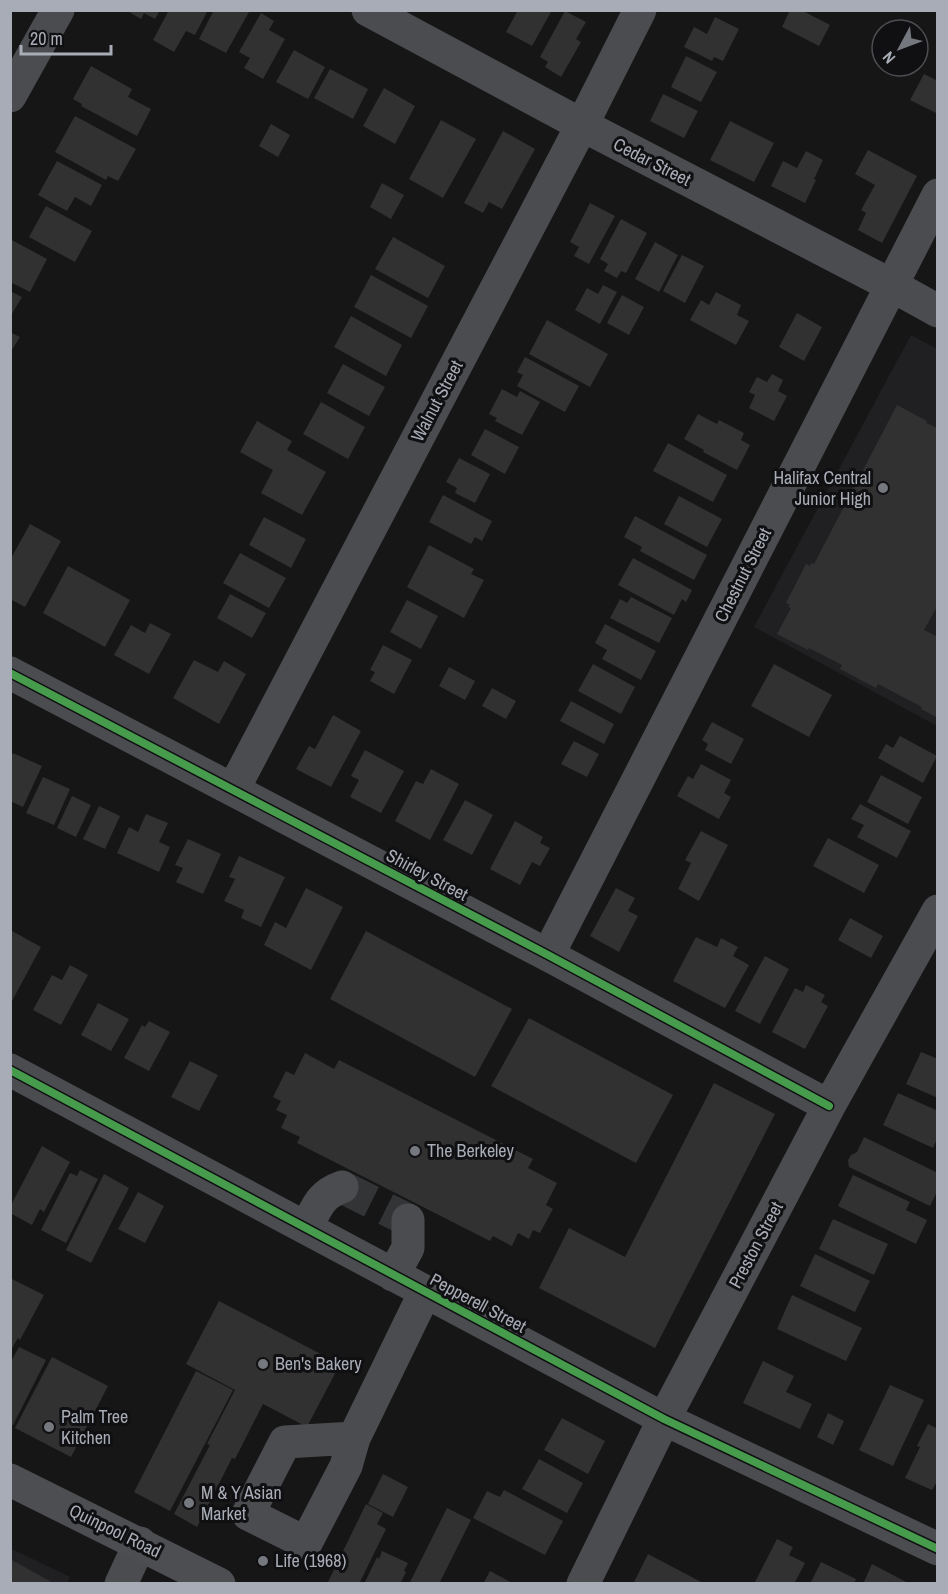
<svg xmlns="http://www.w3.org/2000/svg" width="948" height="1594" font-family="'Archivo Narrow',sans-serif">
<style>
.built{fill:#202022}
.building{fill:#313132}
.lines{fill:none;stroke-linecap:round;stroke-linejoin:round}
.minor-tunnel{stroke:#333436;stroke-width:33;stroke-dasharray:33 16;stroke-linecap:butt}
.minor{stroke:#4b4c4f;stroke-width:33}
.major{stroke:#4d4e51;stroke-width:33}
.cycleway-casing{stroke:#101012;stroke-width:11}
.cycleway{stroke:#469c4c;stroke-width:8}
.poi-dot{fill:#75787e;stroke:#101012;stroke-width:2}
.labels{text-anchor:middle;stroke-width:6;stroke-linejoin:round;paint-order:stroke}
.street-label{font-size:18px;fill:#a8acb6;stroke:#101012}
.poi-label{font-size:18px;fill:#a8acb6;stroke:#101012;text-anchor:start}
</style>
<rect width="100%" height="100%" fill="#161616"/>
<path class="built" d="M 911,335 L 937,349 L 937,726 L 754,627 Z
M 10,1548 L 70,1577 L 67,1583 L 11,1583 Z"/>
<path class="building" d="M 126,10 L 160,10 L 155,19 L 144,13 L 141,19 Z
M 169,10 L 208,10 L 195,35 L 186,31 L 174,52 L 153,40 Z
M 214,10 L 246,10 L 249,12 L 226,53 L 199,39 Z
M 518,10 L 552,10 L 532,46 L 506,32 Z
M 790,10 L 801,10 L 830,25 L 819,46 L 782,27 Z
M 565,11 L 586,22 L 576,39 L 581,42 L 561,77 L 545,67 L 548,62 L 540,57 Z
M 261,13 L 274,21 L 269,30 L 285,39 L 263,79 L 244,68 L 250,58 L 239,52 Z
M 715,17 L 739,29 L 723,61 L 714,57 L 712,61 L 684,47 L 694,27 L 707,34 Z
M 294,50 L 325,67 L 308,99 L 276,82 Z
M 686,56 L 717,72 L 701,102 L 671,87 Z
M 91,66 L 132,89 L 128,97 L 151,109 L 137,136 L 81,106 L 82,104 L 73,99 Z
M 330,69 L 368,89 L 353,119 L 314,98 Z
M 924,74 L 938,81 L 938,114 L 910,100 Z
M 384,88 L 415,106 L 395,144 L 363,126 Z
M 663,94 L 698,111 L 684,138 L 650,121 Z
M 75,116 L 136,149 L 118,181 L 108,176 L 106,180 L 55,152 Z
M 441,120 L 476,139 L 443,198 L 409,179 Z
M 730,121 L 774,143 L 754,182 L 710,160 Z
M 271,124 L 290,135 L 278,157 L 259,146 Z
M 503,131 L 535,149 L 502,209 L 489,202 L 483,213 L 464,203 Z
M 868,150 L 917,176 L 882,243 L 858,230 L 866,213 L 861,210 L 875,185 L 855,174 Z
M 806,151 L 823,160 L 814,179 L 816,180 L 805,203 L 771,186 L 783,161 L 797,168 Z
M 57,161 L 102,185 L 91,206 L 75,197 L 67,211 L 38,195 Z
M 382,183 L 404,195 L 391,219 L 370,207 Z
M 590,203 L 615,216 L 589,264 L 574,256 L 579,247 L 570,242 Z
M 46,206 L 92,231 L 75,262 L 29,237 Z
M 621,219 L 647,233 L 626,273 L 621,271 L 617,278 L 604,271 L 608,264 L 600,259 Z
M 393,237 L 445,266 L 428,298 L 375,269 Z
M 10,239 L 47,259 L 30,292 L 10,282 Z
M 655,242 L 678,255 L 659,292 L 635,279 Z
M 682,255 L 704,266 L 685,303 L 663,291 Z
M 371,275 L 428,306 L 411,338 L 354,307 Z
M 603,285 L 617,292 L 600,324 L 575,310 L 587,288 L 598,294 Z
M 10,291 L 22,297 L 10,317 Z
M 716,292 L 741,305 L 737,315 L 749,321 L 736,345 L 690,320 L 701,300 L 709,305 Z
M 622,295 L 644,307 L 629,335 L 607,323 Z
M 797,313 L 822,327 L 804,361 L 779,347 Z
M 351,316 L 402,345 L 386,376 L 334,347 Z
M 547,320 L 608,354 L 590,387 L 529,354 Z
M 10,332 L 20,337 L 10,353 Z
M 525,357 L 579,386 L 565,412 L 517,386 L 523,375 L 517,372 Z
M 343,364 L 385,387 L 369,416 L 327,393 Z
M 772,374 L 783,380 L 778,391 L 787,396 L 774,421 L 749,408 L 755,395 L 749,392 L 757,377 L 767,382 Z
M 502,389 L 517,397 L 520,391 L 540,402 L 522,435 L 495,421 L 497,418 L 489,414 Z
M 321,402 L 365,427 L 348,459 L 303,434 Z
M 897,405 L 927,421 L 926,423 L 938,428 L 938,605 L 924,630 L 938,637 L 938,718 L 921,709 L 922,707 L 878,684 L 876,688 L 840,669 L 842,665 L 809,648 L 808,650 L 777,634 L 791,608 L 788,607 L 790,605 L 786,603 L 806,564 L 810,566 L 811,563 L 814,564 Z
M 698,414 L 717,424 L 719,420 L 744,433 L 741,440 L 750,445 L 737,470 L 703,452 L 704,450 L 684,439 Z
M 257,421 L 292,441 L 287,450 L 326,472 L 302,515 L 261,493 L 273,470 L 240,452 Z
M 485,429 L 519,447 L 505,474 L 471,455 Z
M 668,443 L 727,475 L 713,502 L 653,471 Z
M 459,458 L 490,474 L 475,503 L 455,493 L 457,488 L 446,482 Z
M 443,495 L 492,521 L 482,541 L 475,537 L 471,544 L 429,522 Z
M 679,496 L 722,519 L 707,547 L 664,524 Z
M 635,516 L 707,555 L 694,580 L 640,551 L 642,547 L 624,537 Z
M 264,517 L 306,539 L 291,568 L 249,545 Z
M 30,524 L 61,541 L 25,607 L 10,599 L 10,560 Z
M 429,545 L 474,569 L 471,574 L 484,580 L 464,618 L 407,587 Z
M 240,553 L 286,578 L 269,608 L 223,583 Z
M 633,558 L 692,590 L 686,602 L 682,599 L 674,615 L 618,585 Z
M 68,566 L 130,600 L 105,647 L 43,613 Z
M 230,594 L 266,613 L 252,638 L 217,618 Z
M 631,597 L 672,618 L 659,643 L 610,618 L 620,599 L 627,603 Z
M 407,600 L 438,616 L 421,649 L 390,632 Z
M 150,623 L 171,634 L 149,674 L 114,655 L 131,625 L 145,633 Z
M 605,624 L 656,651 L 641,680 L 602,659 L 607,650 L 595,643 Z
M 383,645 L 412,660 L 394,694 L 370,681 L 375,672 L 370,670 Z
M 194,660 L 218,672 L 224,661 L 246,674 L 219,724 L 173,698 Z
M 593,664 L 635,687 L 621,714 L 578,691 Z
M 774,664 L 832,695 L 809,737 L 751,706 Z
M 449,667 L 475,681 L 465,700 L 439,686 Z
M 492,688 L 516,701 L 506,719 L 482,706 Z
M 571,701 L 614,724 L 604,744 L 560,721 Z
M 333,715 L 361,731 L 331,787 L 296,769 L 309,746 L 315,749 Z
M 712,722 L 744,739 L 731,764 L 705,750 L 708,744 L 702,740 Z
M 900,736 L 937,756 L 923,783 L 878,758 L 886,744 L 893,748 Z
M 574,741 L 599,754 L 587,777 L 561,764 Z
M 365,750 L 404,771 L 381,813 L 350,797 L 359,780 L 351,776 Z
M 13,753 L 42,766 L 23,807 L 10,801 L 10,758 Z
M 701,764 L 731,780 L 724,793 L 731,797 L 719,819 L 677,796 L 688,776 L 693,779 Z
M 431,769 L 459,784 L 430,840 L 395,821 L 416,781 L 423,784 Z
M 881,775 L 922,797 L 908,824 L 867,802 Z
M 43,777 L 70,789 L 54,825 L 26,813 Z
M 72,796 L 91,805 L 76,837 L 57,828 Z
M 465,800 L 493,815 L 472,855 L 443,840 Z
M 860,804 L 911,831 L 897,858 L 857,837 L 864,825 L 851,819 Z
M 99,806 L 120,816 L 105,849 L 83,839 Z
M 146,814 L 168,823 L 159,842 L 170,847 L 159,872 L 117,853 L 129,827 L 138,832 Z
M 515,821 L 543,837 L 540,843 L 550,848 L 540,866 L 532,862 L 520,885 L 490,869 Z
M 701,831 L 728,845 L 699,901 L 678,889 L 691,863 L 685,860 Z
M 828,838 L 879,865 L 864,893 L 813,866 Z
M 188,839 L 221,854 L 203,894 L 176,882 L 183,868 L 175,865 Z
M 239,856 L 285,877 L 261,927 L 241,918 L 244,910 L 224,901 L 235,879 L 229,877 Z
M 306,888 L 343,907 L 311,970 L 264,945 L 275,922 L 286,928 Z
M 616,888 L 635,898 L 628,911 L 638,916 L 619,952 L 590,936 Z
M 850,918 L 883,936 L 871,958 L 838,940 Z
M 12,931 L 41,947 L 12,1001 L 10,1000 L 10,934 Z
M 366,931 L 512,1009 L 475,1077 L 330,999 Z
M 696,937 L 717,947 L 721,938 L 738,947 L 733,956 L 749,965 L 725,1008 L 673,981 Z
M 765,956 L 789,969 L 760,1024 L 735,1011 Z
M 70,965 L 88,975 L 61,1025 L 33,1010 L 52,975 L 62,980 Z
M 806,985 L 825,995 L 821,1002 L 828,1006 L 805,1049 L 772,1032 L 795,988 L 803,992 Z
M 98,1003 L 129,1019 L 111,1051 L 81,1035 Z
M 529,1018 L 673,1095 L 636,1163 L 491,1086 Z
M 149,1021 L 170,1032 L 149,1071 L 124,1058 L 142,1025 L 145,1027 Z
M 921,1052 L 938,1059 L 938,1098 L 906,1084 Z
M 305,1053 L 334,1069 L 339,1060 L 533,1159 L 528,1168 L 557,1183 L 546,1205 L 553,1209 L 540,1233 L 533,1230 L 529,1239 L 518,1233 L 512,1246 L 493,1236 L 490,1241 L 297,1143 L 300,1137 L 281,1128 L 287,1115 L 276,1110 L 281,1101 L 273,1097 L 286,1071 L 294,1075 Z
M 190,1061 L 218,1075 L 199,1111 L 171,1097 Z
M 714,1083 L 775,1114 L 655,1348 L 539,1288 L 569,1228 L 625,1257 Z
M 898,1093 L 938,1111 L 938,1137 L 933,1148 L 883,1125 Z
M 864,1137 L 938,1173 L 938,1190 L 930,1206 L 849,1167 L 848,1160 L 851,1155 L 857,1152 Z
M 42,1146 L 70,1162 L 44,1212 L 40,1209 L 32,1225 L 10,1213 L 10,1207 Z
M 80,1170 L 98,1179 L 66,1243 L 41,1230 L 70,1173 L 77,1176 Z
M 104,1174 L 129,1188 L 91,1263 L 66,1250 Z
M 853,1175 L 910,1202 L 906,1210 L 927,1220 L 916,1244 L 838,1206 Z
M 138,1192 L 164,1206 L 145,1243 L 118,1229 Z
M 833,1219 L 888,1244 L 874,1275 L 819,1249 Z
M 815,1254 L 870,1281 L 855,1312 L 800,1286 Z
M 10,1278 L 44,1295 L 20,1340 L 18,1338 L 10,1352 Z
M 792,1295 L 862,1328 L 846,1361 L 777,1329 Z
M 219,1301 L 340,1364 L 307,1427 L 263,1404 L 235,1459 L 232,1458 L 197,1527 L 174,1514 L 210,1445 L 207,1444 L 235,1390 L 186,1364 Z
M 19,1347 L 46,1360 L 13,1425 L 10,1424 L 10,1363 Z
M 52,1357 L 108,1386 L 71,1457 L 15,1428 Z
M 763,1361 L 794,1376 L 786,1392 L 812,1404 L 800,1429 L 743,1403 Z
M 196,1371 L 233,1390 L 170,1511 L 134,1492 Z
M 890,1385 L 924,1400 L 893,1466 L 859,1450 Z
M 828,1413 L 844,1421 L 833,1445 L 817,1437 Z
M 562,1418 L 605,1441 L 588,1474 L 544,1450 Z
M 928,1424 L 938,1429 L 938,1480 L 932,1490 L 905,1478 L 920,1447 L 917,1446 Z
M 539,1459 L 583,1483 L 567,1513 L 522,1489 Z
M 383,1474 L 408,1487 L 393,1517 L 368,1504 Z
M 504,1490 L 563,1521 L 545,1555 L 473,1518 L 487,1491 L 500,1497 Z
M 366,1504 L 383,1513 L 377,1524 L 386,1529 L 359,1584 L 327,1584 Z
M 447,1508 L 471,1520 L 439,1584 L 409,1584 Z
M 777,1539 L 793,1547 L 789,1555 L 805,1563 L 794,1584 L 754,1584 Z
M 382,1551 L 408,1563 L 404,1571 L 406,1572 L 400,1584 L 364,1584 L 377,1557 L 379,1559 Z
M 648,1554 L 705,1584 L 633,1584 Z
M 10,1559 L 55,1584 L 10,1584 Z
M 821,1562 L 856,1579 L 854,1584 L 810,1584 Z
M 872,1564 L 910,1584 L 863,1584 Z
M 490,1571 L 514,1584 L 483,1584 Z"/>
<g class="lines">
<path class="minor-tunnel" d="M 342,1187 L 408,1220"/>
<path class="minor" d="M 368,10 L 582,125 L 891,285 L 938,311
M 10,96 L 58,10
M 10,673 L 548,955 L 829,1106
M 233,790 L 582,125 L 640,10
M 548,955 L 938,195
M 10,1070 L 664,1419 L 938,1549
M 306,1228 C 317,1208 319,1195 342,1187
M 393,1275 L 408,1248 L 408,1220
M 354,1438 L 285,1442 L 248,1514 L 306,1543 L 346,1466 L 354,1438 L 425,1292
M 121,1584 L 140,1543
M 583,1584 L 664,1419 L 829,1106 L 938,911"/>
<path class="major" d="M 10,1480 L 219,1584"/>
<g class="cycleway-casing">
<path id="cycleway" d="M 10,673 L 548,955 L 829,1106
M 10,1070 L 664,1419 L 938,1549"/>
</g>
<use href="#cycleway" class="cycleway"/>
</g>
<g class="poi-dot">
<circle cx="883" cy="488" r="6"/>
<circle cx="415" cy="1151" r="6"/>
<circle cx="263" cy="1364" r="6"/>
<circle cx="49" cy="1427" r="6"/>
<circle cx="189" cy="1503" r="6"/>
<circle cx="263" cy="1561" r="6"/>
</g>
<g class="labels">
<g class="street-label">
<text transform="translate(652 162) rotate(27)" y="6">Cedar Street</text>
<text transform="translate(437 401) rotate(-62)" y="6">Walnut Street</text>
<text transform="translate(743 575) rotate(-63)" y="6">Chestnut Street</text>
<text transform="translate(427 875) rotate(28)" y="6">Shirley Street</text>
<text transform="translate(756 1245) rotate(-62)" y="6">Preston Street</text>
<text transform="translate(478 1303) rotate(28)" y="6">Pepperell Street</text>
<text transform="translate(115 1531) rotate(26)" y="6">Quinpool Road</text>
</g>
<g class="poi-label">
<text x="871" y="484" text-anchor="end">Halifax Central<tspan x="871" dy="21">Junior High</tspan></text>
<text x="427" y="1157">The Berkeley</text>
<text x="275" y="1370">Ben's Bakery</text>
<text x="61" y="1423">Palm Tree<tspan x="61" dy="21">Kitchen</tspan></text>
<text x="201" y="1499">M &amp; Y Asian<tspan x="201" dy="21">Market</tspan></text>
<text x="275" y="1567">Life (1968)</text>
</g>
</g>
<rect width="948" height="1594" fill="none" stroke="#a8acb6" stroke-width="24"/>
<g transform="translate(900 48) rotate(229)"><circle r="28" fill="#101012" stroke="#4d4e54" stroke-width="1.5"/>
<path d="M0-4.5L10 22L0 15L-10 22Z" fill="#75787e"/>
<text y="-9" font-size="16" font-weight="bold" text-anchor="middle" fill="#a8acb6">N</text>
</g>
<path d="M21 45v9h90v-9" fill="none" stroke="#a8acb6" stroke-width="3"/>
<text x="30" y="45" font-size="18" fill="#a8acb6" stroke="#101012" stroke-width="4.5" paint-order="stroke">20 m</text>
</svg>
